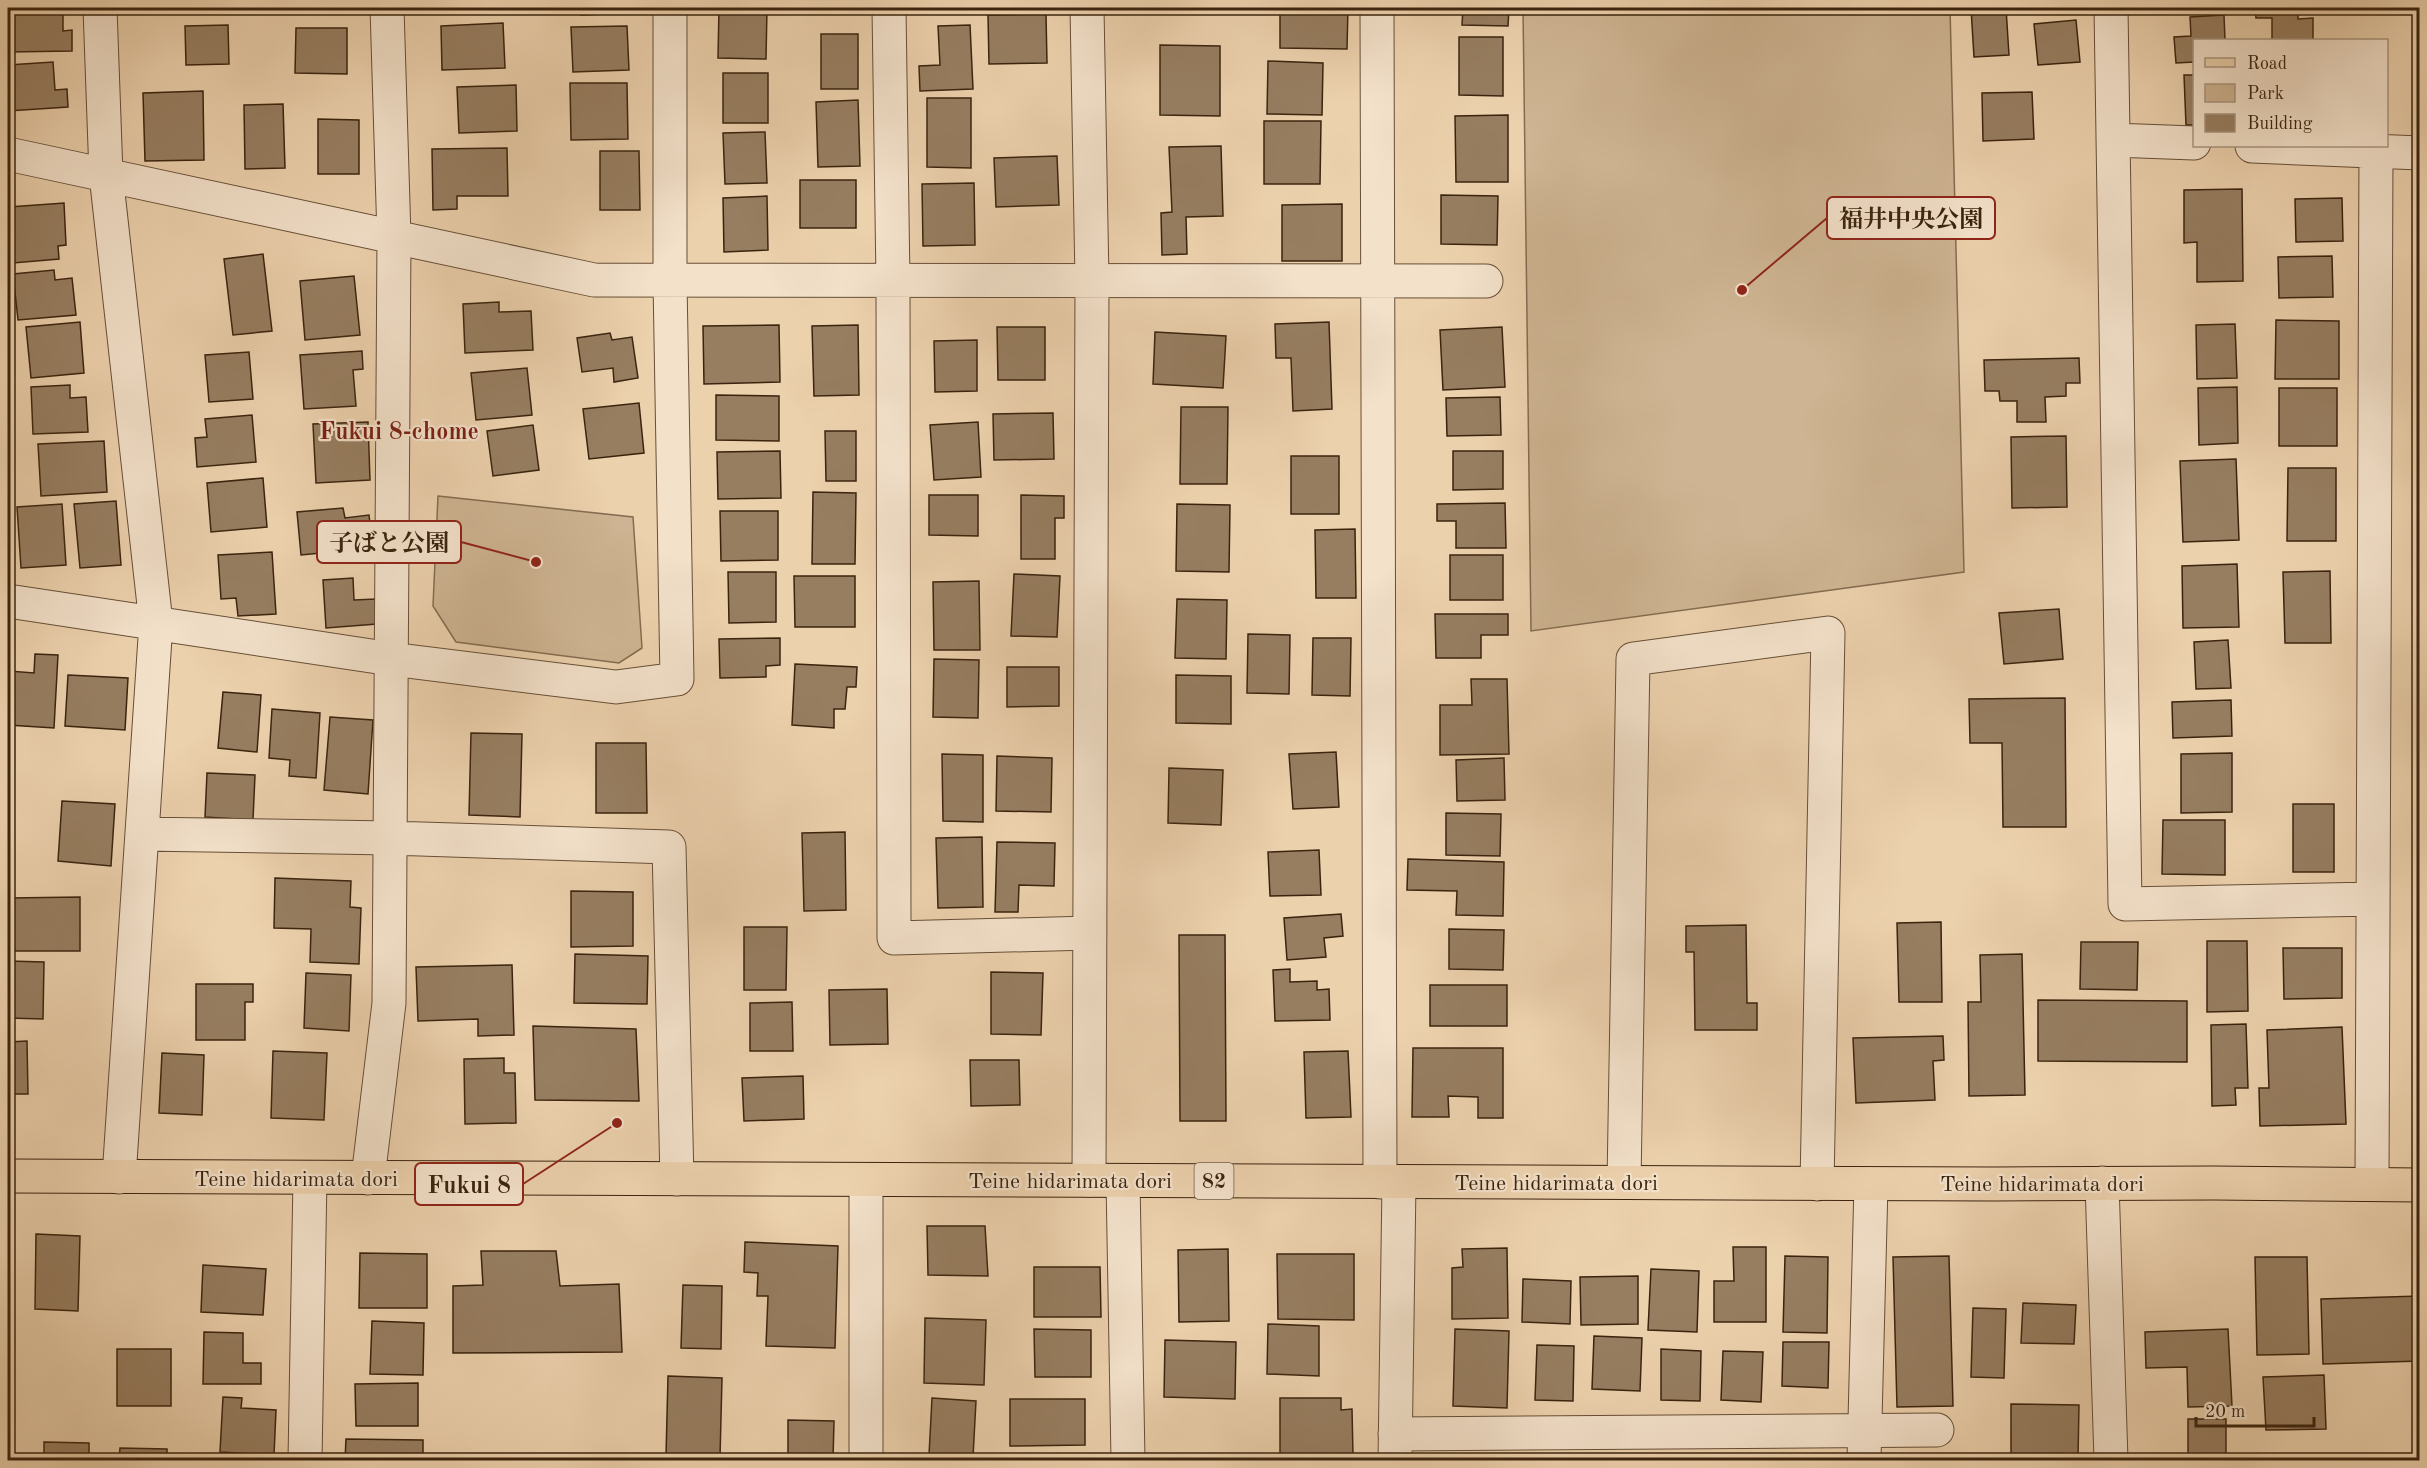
<svg xmlns="http://www.w3.org/2000/svg" width="2427" height="1468" font-family="'Old Standard TT','Noto Serif JP',serif">
<style>
.green{fill:#ceb492;stroke:#846c50;stroke-width:1.5}
.building{fill:#977e61;stroke:#3b240e;stroke-width:1.5}
.lines{fill:none;stroke-linecap:round;stroke-linejoin:round}
.minor-casing{stroke:#674f36;stroke-width:35}
.major-casing{stroke:#3b240e;stroke-width:35}
.minor{stroke:#f3e1ca;stroke-width:33}
.major{stroke:#ecd1ad;stroke-width:33}
.labels{text-anchor:middle;stroke-width:4.5;stroke-linejoin:round;paint-order:stroke}
.shield{fill:#f3e1ca;stroke:#725d46;stroke-width:1.5}
.shield-label{font-size:21px;font-weight:bold;fill:#3b240e}
.street-label{font-size:22px;fill:#3b240e;stroke:#f3e1ca}
.neighbourhood-label{font-size:24px;font-weight:bold;fill:#7a1f14;stroke:#f3e1ca}
.leader{fill:none;stroke:#8f2418;stroke-width:2}
.callout-dot{fill:#8f2418;stroke:#f3e1ca;stroke-width:2}
.callout{fill:#f3e1ca;stroke:#8f2418;stroke-width:2}
.callout-label{font-size:24px;text-anchor:middle;font-weight:bold;fill:#3b240e}
</style>
<rect width="100%" height="100%" fill="#ecd1ad"/>
<filter id="stains"><feTurbulence type="fractalNoise" baseFrequency=".00333" numOctaves="4"/><feColorMatrix values="0 0 0 0 .2 0 0 0 0 .09 0 0 0 0 .02 0 0 0 .5 -.17"/></filter>
<radialGradient id="worn" r=".72"><stop offset=".6" stop-color="#630" stop-opacity="0"/><stop offset="1" stop-color="#630" stop-opacity=".3"/></radialGradient>
<path class="green" d="M 1523,8 L 1950,8 L 1964,572 L 1531,631 Z
M 438,496 L 633,517 L 642,648 L 619,663 L 456,642 L 433,606 Z"/>
<path class="building" d="M 10,8 L 63,8 L 63,31 L 72,30 L 72,51 L 8,52 L 8,31 L 10,31 Z
M 458,8 L 515,8 L 515,9 L 458,10 Z
M 581,8 L 635,8 L 635,13 L 581,15 Z
M 719,8 L 767,8 L 766,59 L 718,58 Z
M 820,8 L 857,8 L 857,9 L 820,9 Z
M 1280,8 L 1348,8 L 1347,49 L 1280,48 Z
M 1463,8 L 1509,8 L 1508,26 L 1462,25 Z
M 1971,8 L 2006,8 L 2009,55 L 1974,57 Z
M 2255,8 L 2298,8 L 2298,19 L 2313,18 L 2313,40 L 2272,40 L 2272,18 L 2256,18 Z
M 1046,14 L 1047,63 L 989,64 L 988,15 Z
M 2224,15 L 2225,40 L 2194,40 L 2194,62 L 2176,63 L 2174,37 L 2191,36 L 2190,17 Z
M 2076,20 L 2080,62 L 2038,65 L 2034,24 Z
M 503,23 L 505,68 L 442,70 L 441,26 Z
M 228,25 L 229,64 L 186,65 L 185,26 Z
M 970,25 L 973,89 L 920,91 L 919,66 L 940,65 L 938,26 Z
M 627,26 L 629,70 L 573,72 L 571,27 Z
M 296,28 L 347,28 L 347,74 L 295,73 Z
M 821,34 L 858,34 L 858,89 L 821,89 Z
M 1459,37 L 1503,37 L 1503,96 L 1459,95 Z
M 1160,45 L 1220,46 L 1220,116 L 1160,115 Z
M 1268,61 L 1323,63 L 1322,115 L 1267,114 Z
M 53,62 L 55,90 L 67,89 L 68,107 L 8,111 L 8,65 Z
M 723,73 L 768,73 L 768,123 L 723,123 Z
M 2184,75 L 2194,75 L 2194,125 L 2186,125 Z
M 570,83 L 627,83 L 628,139 L 571,140 Z
M 516,85 L 517,131 L 459,133 L 457,87 Z
M 203,91 L 204,160 L 145,161 L 143,93 Z
M 2032,92 L 2034,139 L 1983,141 L 1982,93 Z
M 927,98 L 971,98 L 971,168 L 927,167 Z
M 858,100 L 860,166 L 818,167 L 816,102 Z
M 283,104 L 285,168 L 245,169 L 244,105 Z
M 1508,115 L 1508,182 L 1456,182 L 1455,116 Z
M 318,119 L 359,120 L 359,174 L 318,174 Z
M 1264,121 L 1321,121 L 1320,184 L 1264,184 Z
M 765,132 L 767,183 L 725,184 L 723,133 Z
M 1221,146 L 1223,216 L 1186,217 L 1187,254 L 1162,255 L 1161,213 L 1172,212 L 1169,147 Z
M 507,148 L 508,196 L 457,196 L 457,209 L 433,210 L 432,149 Z
M 600,151 L 639,151 L 640,210 L 600,210 Z
M 1057,156 L 1059,205 L 996,207 L 994,158 Z
M 800,180 L 856,180 L 856,228 L 800,228 Z
M 974,183 L 975,245 L 923,246 L 922,184 Z
M 2242,189 L 2243,281 L 2197,282 L 2197,242 L 2184,243 L 2184,190 Z
M 1441,195 L 1498,196 L 1497,245 L 1441,244 Z
M 767,196 L 768,250 L 724,252 L 723,198 Z
M 2342,198 L 2343,241 L 2296,242 L 2295,199 Z
M 64,203 L 66,245 L 58,246 L 59,259 L 13,263 L 9,207 Z
M 1342,204 L 1342,261 L 1282,261 L 1282,205 Z
M 263,254 L 272,331 L 233,335 L 224,259 Z
M 2332,256 L 2333,297 L 2279,298 L 2278,257 Z
M 54,270 L 55,280 L 72,278 L 76,315 L 18,320 L 13,274 Z
M 354,276 L 360,335 L 305,340 L 300,281 Z
M 499,302 L 499,312 L 531,311 L 533,350 L 465,353 L 463,304 Z
M 2276,320 L 2339,321 L 2339,379 L 2275,379 Z
M 80,322 L 84,373 L 31,378 L 26,327 Z
M 1329,322 L 1332,409 L 1293,411 L 1291,358 L 1276,358 L 1275,324 Z
M 2235,324 L 2237,378 L 2197,379 L 2196,325 Z
M 779,325 L 780,382 L 704,384 L 703,326 Z
M 858,325 L 859,395 L 814,396 L 812,326 Z
M 997,327 L 1045,327 L 1045,380 L 998,380 Z
M 1502,327 L 1505,387 L 1443,390 L 1440,330 Z
M 1155,332 L 1226,336 L 1223,388 L 1153,384 Z
M 610,333 L 612,340 L 632,337 L 638,378 L 614,382 L 613,368 L 582,372 L 577,338 Z
M 977,340 L 977,391 L 935,392 L 934,341 Z
M 362,351 L 363,369 L 353,370 L 356,406 L 304,409 L 300,355 Z
M 249,352 L 253,399 L 209,402 L 205,355 Z
M 2079,358 L 2080,383 L 2066,383 L 2066,396 L 2045,397 L 2046,422 L 2017,422 L 2017,401 L 2000,401 L 1999,391 L 1985,391 L 1984,360 Z
M 527,368 L 532,415 L 476,420 L 471,373 Z
M 70,385 L 70,398 L 86,397 L 88,432 L 33,434 L 31,387 Z
M 2237,387 L 2238,443 L 2199,445 L 2198,388 Z
M 2279,388 L 2337,388 L 2337,446 L 2279,446 Z
M 716,395 L 779,396 L 779,441 L 716,440 Z
M 1500,397 L 1501,435 L 1447,436 L 1446,398 Z
M 639,403 L 644,453 L 589,459 L 583,409 Z
M 1181,407 L 1228,407 L 1227,484 L 1180,484 Z
M 1053,413 L 1054,459 L 994,460 L 993,414 Z
M 252,415 L 256,462 L 197,467 L 195,438 L 207,437 L 205,419 Z
M 368,422 L 370,480 L 316,483 L 313,424 Z
M 978,422 L 981,477 L 934,480 L 930,425 Z
M 533,425 L 539,470 L 493,476 L 487,431 Z
M 825,431 L 856,431 L 856,481 L 826,481 Z
M 2066,436 L 2067,507 L 2012,508 L 2011,437 Z
M 104,441 L 107,492 L 41,496 L 38,444 Z
M 780,451 L 781,498 L 718,499 L 717,452 Z
M 1453,451 L 1503,451 L 1503,489 L 1453,490 Z
M 1291,456 L 1339,456 L 1339,514 L 1291,514 Z
M 2236,459 L 2239,540 L 2183,542 L 2180,461 Z
M 2288,468 L 2336,468 L 2336,541 L 2287,541 Z
M 263,478 L 267,527 L 211,532 L 207,483 Z
M 813,492 L 856,493 L 855,564 L 812,564 Z
M 929,495 L 978,495 L 978,536 L 929,535 Z
M 1021,495 L 1064,496 L 1064,518 L 1055,518 L 1055,559 L 1021,559 Z
M 116,501 L 121,565 L 80,568 L 74,504 Z
M 1505,503 L 1506,548 L 1456,548 L 1456,521 L 1437,521 L 1437,504 Z
M 62,504 L 66,565 L 21,568 L 17,507 Z
M 1177,504 L 1230,505 L 1229,572 L 1176,571 Z
M 343,508 L 345,518 L 369,515 L 373,548 L 301,555 L 297,512 Z
M 720,511 L 778,511 L 778,560 L 721,561 Z
M 1355,529 L 1356,598 L 1316,598 L 1315,530 Z
M 272,552 L 276,614 L 238,616 L 236,598 L 221,599 L 218,555 Z
M 1450,555 L 1503,555 L 1503,600 L 1450,600 Z
M 2237,564 L 2239,627 L 2183,628 L 2182,566 Z
M 2330,571 L 2331,643 L 2285,643 L 2283,572 Z
M 728,572 L 776,572 L 776,622 L 729,623 Z
M 1014,574 L 1060,576 L 1057,637 L 1011,636 Z
M 794,576 L 855,576 L 855,627 L 795,627 Z
M 353,578 L 354,600 L 376,599 L 377,624 L 326,628 L 323,580 Z
M 979,581 L 980,650 L 934,650 L 933,582 Z
M 1177,599 L 1227,600 L 1226,659 L 1175,658 Z
M 2059,609 L 2063,659 L 2004,664 L 1999,613 Z
M 1435,614 L 1508,614 L 1508,635 L 1481,635 L 1481,658 L 1436,658 Z
M 1248,634 L 1290,635 L 1289,694 L 1247,693 Z
M 780,638 L 780,665 L 766,666 L 766,677 L 720,678 L 719,639 Z
M 1313,638 L 1351,638 L 1350,696 L 1312,695 Z
M 2228,640 L 2231,688 L 2196,689 L 2194,642 Z
M 35,654 L 58,655 L 54,728 L 8,725 L 9,671 L 34,673 Z
M 934,659 L 979,660 L 978,718 L 933,717 Z
M 795,664 L 857,667 L 856,687 L 847,687 L 845,709 L 834,709 L 834,728 L 792,725 Z
M 1007,667 L 1059,667 L 1059,706 L 1007,707 Z
M 68,675 L 128,678 L 125,730 L 65,726 Z
M 1176,675 L 1231,676 L 1231,724 L 1176,723 Z
M 1471,679 L 1507,679 L 1509,754 L 1440,755 L 1440,705 L 1472,705 Z
M 223,692 L 261,695 L 257,752 L 218,748 Z
M 2065,698 L 2066,827 L 2003,827 L 2002,743 L 1970,743 L 1969,699 Z
M 2231,700 L 2232,736 L 2173,738 L 2172,702 Z
M 272,709 L 320,713 L 316,778 L 289,776 L 290,760 L 269,758 Z
M 330,717 L 373,720 L 368,794 L 324,790 Z
M 471,733 L 522,734 L 520,817 L 469,815 Z
M 596,743 L 646,743 L 647,813 L 596,813 Z
M 1336,752 L 1339,807 L 1293,809 L 1289,754 Z
M 2232,753 L 2232,812 L 2181,813 L 2181,754 Z
M 942,754 L 983,755 L 983,822 L 943,821 Z
M 997,756 L 1052,758 L 1051,812 L 996,811 Z
M 1504,758 L 1505,800 L 1457,801 L 1456,760 Z
M 1169,768 L 1223,770 L 1221,825 L 1168,823 Z
M 207,773 L 255,775 L 253,820 L 205,817 Z
M 62,801 L 115,804 L 111,866 L 58,861 Z
M 2293,804 L 2334,804 L 2334,872 L 2293,872 Z
M 1446,813 L 1501,814 L 1500,856 L 1446,855 Z
M 2163,820 L 2225,820 L 2225,875 L 2162,874 Z
M 845,832 L 846,910 L 804,911 L 802,833 Z
M 982,837 L 983,907 L 938,908 L 936,838 Z
M 997,842 L 1055,843 L 1054,886 L 1019,885 L 1018,912 L 995,912 Z
M 1319,850 L 1321,895 L 1270,896 L 1268,852 Z
M 1408,859 L 1504,862 L 1503,916 L 1456,915 L 1457,891 L 1407,890 Z
M 275,878 L 351,881 L 350,907 L 361,908 L 359,964 L 310,962 L 311,929 L 274,928 Z
M 571,891 L 633,892 L 633,946 L 571,947 Z
M 80,897 L 80,951 L 10,951 L 9,898 Z
M 1341,914 L 1343,936 L 1324,938 L 1326,957 L 1287,960 L 1284,918 Z
M 1941,922 L 1942,1002 L 1899,1002 L 1897,923 Z
M 1746,925 L 1747,1003 L 1757,1003 L 1757,1030 L 1695,1030 L 1694,952 L 1686,952 L 1686,926 Z
M 744,927 L 787,927 L 786,990 L 744,990 Z
M 1449,929 L 1504,930 L 1503,970 L 1449,969 Z
M 1179,935 L 1225,935 L 1226,1121 L 1180,1121 Z
M 2207,941 L 2247,941 L 2248,1011 L 2207,1012 Z
M 2081,942 L 2138,942 L 2137,990 L 2080,989 Z
M 2283,948 L 2342,948 L 2342,998 L 2284,999 Z
M 575,954 L 648,956 L 647,1004 L 574,1003 Z
M 2022,954 L 2025,1095 L 1969,1096 L 1968,1002 L 1981,1002 L 1980,955 Z
M 8,961 L 44,962 L 43,1019 L 8,1018 Z
M 512,965 L 514,1035 L 478,1036 L 478,1019 L 418,1021 L 416,967 Z
M 1290,969 L 1290,982 L 1317,981 L 1317,990 L 1329,989 L 1330,1020 L 1275,1021 L 1273,970 Z
M 991,972 L 1043,973 L 1041,1035 L 991,1034 Z
M 306,973 L 351,975 L 349,1031 L 304,1028 Z
M 196,984 L 253,984 L 253,1002 L 245,1002 L 245,1040 L 196,1040 Z
M 1430,985 L 1507,985 L 1507,1026 L 1430,1026 Z
M 887,989 L 888,1044 L 830,1045 L 829,990 Z
M 2038,1000 L 2187,1001 L 2187,1062 L 2038,1061 Z
M 792,1002 L 793,1051 L 750,1051 L 750,1003 Z
M 2246,1024 L 2248,1088 L 2235,1088 L 2236,1105 L 2212,1106 L 2211,1025 Z
M 533,1026 L 636,1029 L 639,1101 L 535,1100 Z
M 2342,1027 L 2346,1124 L 2260,1126 L 2259,1088 L 2269,1088 L 2267,1030 Z
M 1943,1036 L 1944,1060 L 1933,1061 L 1935,1100 L 1856,1103 L 1853,1038 Z
M 27,1041 L 28,1094 L 8,1094 L 8,1042 Z
M 1413,1048 L 1503,1048 L 1503,1118 L 1478,1118 L 1478,1097 L 1448,1096 L 1449,1117 L 1412,1117 Z
M 273,1051 L 327,1053 L 324,1120 L 271,1118 Z
M 1348,1051 L 1351,1117 L 1306,1118 L 1304,1052 Z
M 162,1053 L 204,1055 L 202,1115 L 159,1113 Z
M 504,1058 L 504,1073 L 515,1073 L 516,1123 L 465,1124 L 464,1059 Z
M 970,1060 L 1019,1060 L 1020,1105 L 971,1106 Z
M 803,1076 L 804,1119 L 744,1121 L 742,1078 Z
M 927,1226 L 985,1226 L 988,1276 L 928,1275 Z
M 36,1234 L 80,1236 L 78,1311 L 35,1309 Z
M 745,1242 L 838,1246 L 835,1348 L 766,1346 L 768,1296 L 757,1296 L 758,1273 L 744,1272 Z
M 1733,1247 L 1766,1247 L 1766,1322 L 1714,1322 L 1714,1281 L 1734,1281 Z
M 1507,1248 L 1508,1318 L 1452,1319 L 1452,1268 L 1463,1267 L 1462,1249 Z
M 1228,1249 L 1229,1321 L 1179,1322 L 1178,1250 Z
M 481,1251 L 556,1251 L 560,1286 L 619,1284 L 622,1352 L 453,1353 L 453,1286 L 483,1285 Z
M 360,1253 L 427,1254 L 427,1308 L 359,1308 Z
M 1277,1254 L 1354,1254 L 1354,1320 L 1278,1319 Z
M 1785,1256 L 1828,1257 L 1827,1333 L 1783,1332 Z
M 1949,1256 L 1953,1406 L 1897,1407 L 1893,1257 Z
M 2255,1257 L 2307,1257 L 2309,1354 L 2257,1355 Z
M 203,1265 L 266,1269 L 263,1315 L 201,1312 Z
M 1034,1267 L 1100,1267 L 1101,1317 L 1034,1317 Z
M 1651,1269 L 1699,1271 L 1697,1332 L 1648,1330 Z
M 1638,1276 L 1638,1324 L 1581,1325 L 1580,1277 Z
M 1523,1279 L 1571,1281 L 1570,1324 L 1522,1322 Z
M 683,1285 L 722,1286 L 721,1349 L 681,1348 Z
M 2420,1296 L 2420,1361 L 2323,1364 L 2321,1299 Z
M 2023,1303 L 2076,1305 L 2074,1344 L 2021,1343 Z
M 1973,1308 L 2006,1309 L 2004,1378 L 1971,1377 Z
M 925,1318 L 986,1320 L 984,1385 L 924,1383 Z
M 372,1321 L 424,1323 L 423,1375 L 370,1374 Z
M 1268,1324 L 1319,1326 L 1319,1376 L 1267,1374 Z
M 1034,1329 L 1091,1330 L 1091,1377 L 1035,1377 Z
M 1455,1329 L 1509,1331 L 1507,1408 L 1453,1406 Z
M 2228,1329 L 2232,1406 L 2188,1407 L 2187,1367 L 2146,1368 L 2145,1332 Z
M 204,1332 L 243,1333 L 243,1363 L 261,1363 L 261,1384 L 203,1384 Z
M 1594,1336 L 1642,1338 L 1640,1391 L 1592,1389 Z
M 1165,1340 L 1236,1342 L 1235,1399 L 1164,1397 Z
M 1783,1342 L 1829,1342 L 1828,1388 L 1782,1386 Z
M 1537,1345 L 1574,1346 L 1573,1401 L 1535,1400 Z
M 117,1349 L 171,1349 L 171,1406 L 117,1406 Z
M 1661,1349 L 1701,1351 L 1700,1401 L 1661,1400 Z
M 1723,1351 L 1763,1352 L 1761,1402 L 1721,1400 Z
M 2324,1375 L 2326,1429 L 2266,1430 L 2263,1377 Z
M 668,1376 L 722,1378 L 720,1457 L 666,1456 Z
M 418,1383 L 418,1426 L 356,1426 L 355,1384 Z
M 223,1397 L 242,1398 L 241,1408 L 276,1410 L 274,1455 L 220,1452 Z
M 932,1398 L 976,1401 L 973,1457 L 929,1455 Z
M 1280,1398 L 1341,1398 L 1341,1410 L 1352,1409 L 1353,1455 L 1280,1455 Z
M 1010,1399 L 1085,1399 L 1085,1445 L 1010,1446 Z
M 2011,1404 L 2079,1405 L 2078,1458 L 2011,1457 Z
M 2188,1419 L 2226,1419 L 2226,1460 L 2188,1460 Z
M 788,1420 L 834,1421 L 833,1460 L 788,1460 Z
M 346,1439 L 423,1440 L 423,1460 L 345,1460 Z
M 44,1442 L 89,1443 L 89,1460 L 44,1460 Z
M 120,1448 L 167,1449 L 167,1460 L 119,1460 Z"/>
<g class="lines">
<g class="minor-casing">
<path id="minor" d="M 100,8 L 106,175 L 156,623 L 119,1177
M 889,8 L 893,281 L 894,938 L 1090,933
M 1087,8 L 1092,281 L 1089,1180
M 1377,8 L 1380,1182
M 2111,8 L 2125,904 L 2373,899
M 2113,140 L 2194,143
M 2252,146 L 2420,153
M 8,154 L 594,280 L 1486,281
M 8,601 L 391,659 L 616,687 L 677,679 L 670,281 L 670,8
M 142,834 L 390,838 L 669,847 L 677,1179
M 368,1178 L 389,1003 L 394,237 L 387,8
M 1123,1181 L 1128,1460
M 1624,1182 L 1633,659 L 1828,633 L 1817,1184
M 2102,1183 L 2111,1460
M 2372,1184 L 2376,151
M 1395,1434 L 1937,1430
M 305,1460 L 310,1178
M 866,1460 L 866,1180
M 1395,1460 L 1399,1182
M 1864,1460 L 1871,1184"/>
</g>
<g class="major-casing">
<path id="major" d="M 8,1176 L 1994,1184 L 2213,1183 L 2420,1185"/>
</g>
<use href="#minor" class="minor"/>
<use href="#major" class="major"/>
</g>
<g class="labels">
<rect class="shield" x="1194.5" y="1163" width="39" height="36" rx="4.5"/>
<g class="shield-label">
<text x="1214" y="1188">82</text>
</g>
<g class="street-label">
<text x="296" y="1186">Teine hidarimata dori</text>
<text x="1070" y="1188">Teine hidarimata dori</text>
<text x="1556" y="1190">Teine hidarimata dori</text>
<text x="2042" y="1191">Teine hidarimata dori</text>
</g>
<g class="neighbourhood-label">
<text x="399" y="439">Fukui 8-chome</text>
</g>
</g>
<path class="leader" d="M1742 290L1827 218M536 562L461 542M617 1123L523 1184"/>
<g class="callout-dot">
<circle cx="1742" cy="290" r="6"/>
<circle cx="536" cy="562" r="6"/>
<circle cx="617" cy="1123" r="6"/>
</g>
<g class="callout">
<rect x="1827" y="197" width="168" height="42" rx="6"/>
<rect x="317" y="521" width="144" height="42" rx="6"/>
<rect x="415" y="1163" width="108" height="42" rx="6"/>
</g>
<g class="callout-label">
<text x="1911" y="227">福井中央公園</text>
<text x="389" y="551">子ばと公園</text>
<text x="469" y="1193">Fukui 8</text>
</g>
<rect width="2427" height="1468" fill="none" stroke="#ecd1ad" stroke-width="30"/>
<rect x="9" y="9" width="2409" height="1450" fill="none" stroke="#3b240e" stroke-width="3"/>
<rect x="15" y="15" width="2397" height="1438" fill="none" stroke="#3b240e" stroke-width="1.5"/>
<rect x="2193" y="39" width="195" height="108" fill="#f3e1ca" stroke="#a9957f" stroke-width="1.5"/>
<rect x="2205" y="58" width="30" height="9" fill="#ecd1ad" stroke="#a9957f" stroke-width="1.5"/>
<text x="2247" y="69" font-size="18" fill="#3b240e">Road</text>
<rect x="2205" y="84" width="30" height="18" fill="#ceb492" stroke="#a9957f" stroke-width="1.5"/>
<text x="2247" y="99" font-size="18" fill="#3b240e">Park</text>
<rect x="2205" y="114" width="30" height="18" fill="#977e61" stroke="#a9957f" stroke-width="1.5"/>
<text x="2247" y="129" font-size="18" fill="#3b240e">Building</text>
<path d="M2196 1417v9h118v-9" fill="none" stroke="#3b240e" stroke-width="3"/>
<text x="2205" y="1417" font-size="18" fill="#3b240e" stroke="#f3e1ca" stroke-width="4.5" paint-order="stroke">20 m</text>
<rect width="100%" height="100%" filter="url(#stains)"/>
<rect width="100%" height="100%" fill="url(#worn)"/>
</svg>
